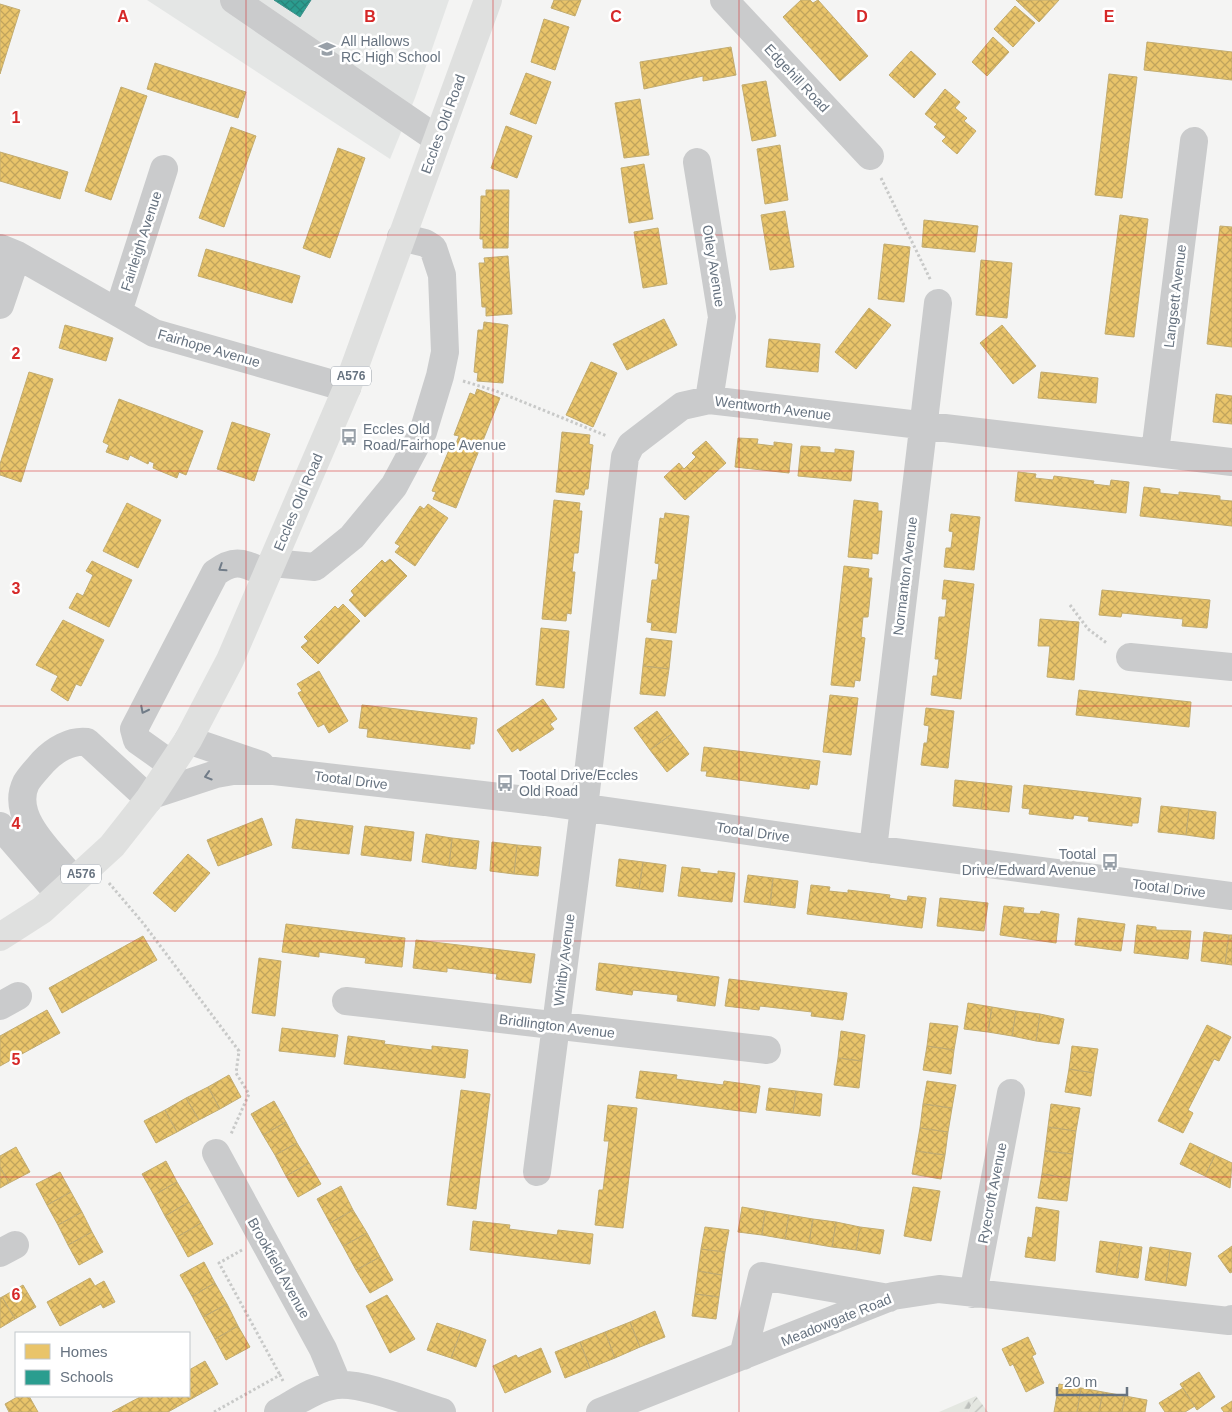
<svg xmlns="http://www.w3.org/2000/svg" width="1232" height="1412" font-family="Arial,sans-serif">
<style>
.built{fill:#e4e6e5}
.forest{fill:url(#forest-firs)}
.garden{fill:url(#garden-furrows)}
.homes{fill:url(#homes-cross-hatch);stroke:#c2ac71}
.schools{fill:url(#schools-cross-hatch);stroke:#3c908a}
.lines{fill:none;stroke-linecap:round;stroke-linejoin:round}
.path{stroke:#c8c9c8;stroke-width:3;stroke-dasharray:2.5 2.5;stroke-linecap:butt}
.minor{stroke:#cacbcc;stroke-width:28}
.major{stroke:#dfe0df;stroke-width:28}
.oneway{stroke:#717c88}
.grid{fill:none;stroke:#d62828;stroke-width:1;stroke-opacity:0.55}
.labels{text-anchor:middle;stroke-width:5;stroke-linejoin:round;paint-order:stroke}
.shield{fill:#fff;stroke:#959da6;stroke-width:1}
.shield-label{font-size:12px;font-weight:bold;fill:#677380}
.poi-label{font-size:14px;fill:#677380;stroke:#fff;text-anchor:start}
.street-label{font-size:14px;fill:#677380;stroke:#fff}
.grid-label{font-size:16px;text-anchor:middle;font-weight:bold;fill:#d62828;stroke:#fff;stroke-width:5;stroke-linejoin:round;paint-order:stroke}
</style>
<defs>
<pattern id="forest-firs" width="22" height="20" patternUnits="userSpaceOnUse" patternTransform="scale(1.25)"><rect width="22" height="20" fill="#e4e7e1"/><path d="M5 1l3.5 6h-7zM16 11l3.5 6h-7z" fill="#bdc0bc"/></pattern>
<pattern id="garden-furrows" width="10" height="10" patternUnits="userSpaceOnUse" patternTransform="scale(1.25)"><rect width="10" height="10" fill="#e4e7e1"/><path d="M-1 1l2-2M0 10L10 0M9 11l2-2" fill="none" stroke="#bdc0bc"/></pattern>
<pattern id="homes-cross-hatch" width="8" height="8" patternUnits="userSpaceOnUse" patternTransform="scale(1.25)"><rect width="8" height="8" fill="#e9c46a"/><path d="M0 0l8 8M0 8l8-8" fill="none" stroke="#c1a45c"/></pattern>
<pattern id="schools-cross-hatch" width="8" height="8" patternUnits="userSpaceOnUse" patternTransform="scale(1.25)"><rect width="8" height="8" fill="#2a9d8f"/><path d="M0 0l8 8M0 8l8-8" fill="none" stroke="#28847a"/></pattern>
</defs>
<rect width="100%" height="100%" fill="#f4f4f3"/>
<path class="built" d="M 147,0 L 449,0 L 415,98 L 390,159 Z"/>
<path class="forest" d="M 976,1396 L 968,1412 L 939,1412 Z"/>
<path class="garden" d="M 976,1396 L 988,1412 L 968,1412 Z"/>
<path class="homes" d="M 554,0 L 581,0 L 575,16 L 551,8 Z
M 801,0 L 810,0 L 813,3 L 818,0 L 868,56 L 840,81 L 783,17 Z
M 1016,0 L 1059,0 L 1039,22 Z
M 0,4 L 20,10 L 0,74 Z
M 1015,6 L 1035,23 L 1013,47 L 994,29 Z
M 544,19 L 569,27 L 555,70 L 531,62 Z
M 993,37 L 1009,52 L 987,76 L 972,62 Z
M 1147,42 L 1232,52 L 1232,80 L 1144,70 Z
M 731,47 L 736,75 L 703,81 L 703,76 L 644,89 L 640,62 Z
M 911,51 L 936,74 L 914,98 L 889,75 Z
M 155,63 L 246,92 L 238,118 L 147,89 Z
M 526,73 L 551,82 L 536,124 L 510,114 Z
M 1109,74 L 1137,77 L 1122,198 L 1095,195 Z
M 766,81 L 776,136 L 752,141 L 742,85 Z
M 121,87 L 147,96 L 111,200 L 85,191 Z
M 945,89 L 960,102 L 955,108 L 967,118 L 964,121 L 976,131 L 957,154 L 942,141 L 946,137 L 934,127 L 937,124 L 925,114 Z
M 640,99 L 649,155 L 624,158 L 615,103 Z
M 506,126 L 532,136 L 517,178 L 491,168 Z
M 231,127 L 256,136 L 224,227 L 199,218 Z
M 780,145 L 788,200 L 765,204 L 757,149 Z
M 338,148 L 365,158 L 330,258 L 303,248 Z
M 0,152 L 68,172 L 60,199 L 0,181 Z
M 644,164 L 653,219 L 629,223 L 621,168 Z
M 486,190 L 509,190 L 508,248 L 483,248 L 483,239 L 480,239 L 481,196 L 486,196 Z
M 785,211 L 794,267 L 770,270 L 761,215 Z
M 1120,215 L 1148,219 L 1134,337 L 1105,334 Z
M 924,220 L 978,226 L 975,252 L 922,247 Z
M 1220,226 L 1232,227 L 1232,347 L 1207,344 Z
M 658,228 L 667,284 L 643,288 L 634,232 Z
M 884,244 L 910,247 L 904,302 L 878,299 Z
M 206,249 L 300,276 L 292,303 L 198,276 Z
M 508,256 L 512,314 L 486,316 L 486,307 L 482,307 L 479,263 L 485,263 L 484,258 Z
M 981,260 L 1012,263 L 1007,318 L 976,315 Z
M 869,308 L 891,325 L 856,369 L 835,352 Z
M 664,319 L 677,345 L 627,370 L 613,344 Z
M 484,322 L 508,325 L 503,383 L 477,381 L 478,373 L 474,372 L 478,330 L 483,330 Z
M 65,325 L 113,338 L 106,361 L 59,348 Z
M 1002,325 L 1036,366 L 1013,384 L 980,343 Z
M 769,339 L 820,344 L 818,372 L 766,367 Z
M 591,362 L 617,373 L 593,427 L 566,415 Z
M 29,372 L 53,379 L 21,482 L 0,475 L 0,464 Z
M 1041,372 L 1098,378 L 1096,403 L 1038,398 Z
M 477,389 L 500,398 L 456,508 L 433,499 L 436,492 L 432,491 L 449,450 L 453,451 L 459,436 L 454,435 L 470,393 L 475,395 Z
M 1216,394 L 1232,396 L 1232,424 L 1213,422 Z
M 119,399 L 203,431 L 186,475 L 179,472 L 177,478 L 153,468 L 154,463 L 149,461 L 148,464 L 130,455 L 128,460 L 106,452 L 109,445 L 103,442 Z
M 232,422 L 270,434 L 254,481 L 217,469 Z
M 562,432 L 590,435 L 589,444 L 593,445 L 588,489 L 585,489 L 584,495 L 556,492 Z
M 738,438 L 758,439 L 757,444 L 774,446 L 774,442 L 792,444 L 789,473 L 735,467 Z
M 706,441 L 726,463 L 685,500 L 664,477 L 679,463 L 684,469 L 696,457 L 692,453 Z
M 801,446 L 820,447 L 820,452 L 835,453 L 835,449 L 854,451 L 851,481 L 798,476 Z
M 1018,472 L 1036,474 L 1035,478 L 1053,480 L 1054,476 L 1094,481 L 1093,484 L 1110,486 L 1111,480 L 1129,482 L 1126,513 L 1015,501 Z
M 1144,487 L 1160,489 L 1160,493 L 1179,495 L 1179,492 L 1220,496 L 1220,500 L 1232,501 L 1232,526 L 1140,516 Z
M 554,500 L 580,503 L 579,511 L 582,511 L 578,553 L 574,553 L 572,572 L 575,572 L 571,614 L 567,613 L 566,621 L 542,619 Z
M 854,500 L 878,503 L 878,511 L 882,511 L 878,554 L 872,553 L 872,559 L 848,557 Z
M 127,503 L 161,520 L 138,568 L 103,551 Z
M 428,504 L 448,518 L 415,566 L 395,552 L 400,546 L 395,543 L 420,506 L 424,509 Z
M 665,513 L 689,516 L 676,633 L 651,630 L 652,623 L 647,622 L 652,580 L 657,580 L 659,564 L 655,563 L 660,518 L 664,519 Z
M 951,514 L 980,517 L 974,570 L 944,567 L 946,548 L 951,548 L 953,532 L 949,531 Z
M 390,559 L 407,576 L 365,617 L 349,600 L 354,595 L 351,591 L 382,560 L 385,563 Z
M 92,561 L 132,580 L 109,627 L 69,608 L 77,593 L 83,596 L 93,575 L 86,571 Z
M 844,566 L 869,569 L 868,578 L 872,578 L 868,617 L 863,617 L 861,637 L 865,638 L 860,681 L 855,680 L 854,687 L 831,685 Z
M 944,580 L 974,584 L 961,699 L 931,695 L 933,676 L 937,676 L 939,659 L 935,659 L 939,617 L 945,617 L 947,599 L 942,599 Z
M 1102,590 L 1210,600 L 1207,628 L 1182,626 L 1183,619 L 1122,613 L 1121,617 L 1099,615 Z
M 343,604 L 360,621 L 318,664 L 301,647 L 308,641 L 304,637 L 335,606 L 338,609 Z
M 1040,619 L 1079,622 L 1074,680 L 1047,677 L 1050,646 L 1038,646 Z
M 63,620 L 104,640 L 81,686 L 76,684 L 68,701 L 51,690 L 58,676 L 36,665 Z
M 541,628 L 569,631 L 564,688 L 536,685 Z
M 646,638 L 672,641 L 669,669 L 643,666 Z
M 643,666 L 669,669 L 665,696 L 640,694 Z
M 319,671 L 348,721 L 329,733 L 324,724 L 318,727 L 298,693 L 302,691 L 297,684 Z
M 1079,690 L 1191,702 L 1189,727 L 1076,715 Z
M 830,695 L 858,698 L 851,755 L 823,752 Z
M 543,699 L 557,719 L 550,724 L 554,729 L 520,751 L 518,748 L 512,752 L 497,730 Z
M 362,705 L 477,718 L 474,744 L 470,744 L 470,749 L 367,737 L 368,729 L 359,728 Z
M 926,708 L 954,711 L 948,768 L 921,765 L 924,743 L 927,743 L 929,726 L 924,725 Z
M 657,711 L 673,733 L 650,750 L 634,728 Z
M 673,733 L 689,754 L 667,772 L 650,750 Z
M 704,747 L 820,761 L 817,785 L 810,784 L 809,789 L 706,776 L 707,771 L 701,771 Z
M 955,780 L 984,783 L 981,809 L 953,806 Z
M 984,783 L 1012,786 L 1009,812 L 981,809 Z
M 1024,785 L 1141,798 L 1138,823 L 1132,823 L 1132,826 L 1088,821 L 1089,817 L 1074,815 L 1073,819 L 1029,814 L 1030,809 L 1022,808 Z
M 1161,806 L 1189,809 L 1186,835 L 1158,832 Z
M 1189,809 L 1216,812 L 1214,839 L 1186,835 Z
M 262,818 L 272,845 L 218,866 L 207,840 Z
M 296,819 L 353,826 L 349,854 L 292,848 Z
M 365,826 L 414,832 L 411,861 L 361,855 Z
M 426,834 L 452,838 L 449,866 L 422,862 Z
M 452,838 L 479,841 L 476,869 L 449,866 Z
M 492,842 L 517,845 L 514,874 L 490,871 Z
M 517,845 L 541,847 L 538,876 L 514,874 Z
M 188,854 L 210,873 L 175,912 L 153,893 Z
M 619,859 L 643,862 L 639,889 L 616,886 Z
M 643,862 L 666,865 L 663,892 L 639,889 Z
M 682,867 L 700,869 L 700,872 L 718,874 L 718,871 L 735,873 L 732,902 L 678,896 Z
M 748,875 L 773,878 L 770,905 L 744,902 Z
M 773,878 L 798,881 L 795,908 L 770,905 Z
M 811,885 L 830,887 L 829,891 L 848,893 L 848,890 L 890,895 L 889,898 L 907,901 L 908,896 L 926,898 L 922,928 L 807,914 Z
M 940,898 L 988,903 L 984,931 L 937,926 Z
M 1004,906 L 1024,908 L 1023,913 L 1040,914 L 1041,911 L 1059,914 L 1056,943 L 1000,935 Z
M 1078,918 L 1125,924 L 1121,951 L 1075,945 Z
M 286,924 L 405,938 L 402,967 L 365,963 L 366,958 L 319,952 L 319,957 L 282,952 Z
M 1137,925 L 1156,927 L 1156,930 L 1191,931 L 1188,959 L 1134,953 Z
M 1204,932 L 1229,935 L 1225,964 L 1201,961 Z
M 1229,935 L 1232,935 L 1232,965 L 1225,964 Z
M 143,936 L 157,960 L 62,1013 L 49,988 Z
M 416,940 L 535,954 L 531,983 L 496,979 L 497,974 L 447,968 L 447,972 L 413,968 Z
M 259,958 L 281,961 L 275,1016 L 252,1013 Z
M 599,963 L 719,977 L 715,1006 L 677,1001 L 678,995 L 633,990 L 632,995 L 596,990 Z
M 729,979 L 847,993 L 843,1020 L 811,1016 L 812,1012 L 760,1006 L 759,1010 L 725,1006 Z
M 968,1003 L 992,1007 L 988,1032 L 964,1029 Z
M 992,1007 L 1016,1011 L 1012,1036 L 988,1032 Z
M 47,1010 L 60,1033 L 0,1066 L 0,1036 Z
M 1016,1011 L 1040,1014 L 1036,1041 L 1012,1036 Z
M 1040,1014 L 1064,1019 L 1059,1044 L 1036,1041 Z
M 930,1023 L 958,1026 L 954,1050 L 927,1046 Z
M 1207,1025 L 1231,1037 L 1219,1061 L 1214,1059 L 1188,1110 L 1193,1113 L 1183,1133 L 1158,1121 Z
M 282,1028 L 338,1035 L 335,1057 L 279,1051 Z
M 841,1031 L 865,1035 L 862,1061 L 838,1058 Z
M 348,1036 L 385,1041 L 384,1044 L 432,1050 L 432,1046 L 468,1050 L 465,1078 L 344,1064 Z
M 927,1046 L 954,1050 L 951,1074 L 923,1070 Z
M 1072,1046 L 1098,1049 L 1094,1073 L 1069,1069 Z
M 838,1058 L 862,1061 L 859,1088 L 834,1085 Z
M 1069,1069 L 1094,1073 L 1091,1096 L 1065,1092 Z
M 640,1071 L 677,1075 L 676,1079 L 723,1085 L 724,1081 L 760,1086 L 756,1113 L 636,1098 Z
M 229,1075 L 241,1097 L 220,1109 L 208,1087 Z
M 927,1081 L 956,1085 L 952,1108 L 923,1104 Z
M 208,1087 L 220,1109 L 199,1120 L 186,1098 Z
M 769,1088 L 796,1091 L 793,1113 L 766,1110 Z
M 461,1090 L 490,1094 L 476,1209 L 447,1205 Z
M 796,1091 L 822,1094 L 820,1116 L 793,1113 Z
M 186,1098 L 199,1120 L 177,1132 L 165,1110 Z
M 274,1101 L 286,1122 L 263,1135 L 251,1114 Z
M 923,1104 L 952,1108 L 948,1132 L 920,1128 Z
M 1051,1104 L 1080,1108 L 1076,1131 L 1048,1127 Z
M 608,1105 L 637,1108 L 623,1228 L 595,1225 L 599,1190 L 603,1190 L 609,1141 L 604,1141 Z
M 165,1110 L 177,1132 L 156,1143 L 144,1121 Z
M 286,1122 L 297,1143 L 275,1155 L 263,1135 Z
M 1048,1127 L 1076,1131 L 1073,1154 L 1045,1151 Z
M 920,1128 L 948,1132 L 945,1155 L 916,1151 Z
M 297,1143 L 309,1163 L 286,1176 L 275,1155 Z
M 1190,1143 L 1215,1155 L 1205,1176 L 1180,1164 Z
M 16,1147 L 30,1172 L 9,1183 L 0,1167 L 0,1156 Z
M 916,1151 L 945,1155 L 941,1179 L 912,1174 Z
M 1045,1151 L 1073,1154 L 1070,1178 L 1042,1174 Z
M 1215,1155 L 1232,1163 L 1230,1188 L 1205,1176 Z
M 166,1161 L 177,1182 L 154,1195 L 142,1174 Z
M 309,1163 L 321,1184 L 298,1197 L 286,1176 Z
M 0,1167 L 9,1183 L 0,1188 Z
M 60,1172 L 71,1192 L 47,1205 L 36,1184 Z
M 1042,1174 L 1070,1178 L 1067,1201 L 1038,1198 Z
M 177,1182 L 189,1202 L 165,1216 L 154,1195 Z
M 341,1186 L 353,1210 L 330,1223 L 317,1199 Z
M 913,1187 L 940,1191 L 931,1241 L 904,1236 Z
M 71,1192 L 82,1212 L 58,1225 L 47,1205 Z
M 189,1202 L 201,1223 L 177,1237 L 165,1216 Z
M 742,1207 L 765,1211 L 762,1235 L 738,1232 Z
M 1036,1207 L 1059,1211 L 1055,1261 L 1025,1257 L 1028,1237 L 1032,1238 Z
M 353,1210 L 367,1233 L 343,1246 L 330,1223 Z
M 765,1211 L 789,1215 L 785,1239 L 762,1235 Z
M 82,1212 L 92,1232 L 68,1245 L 58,1225 Z
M 789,1215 L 813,1219 L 809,1243 L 785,1239 Z
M 813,1219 L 836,1222 L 832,1247 L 809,1243 Z
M 473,1221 L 510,1225 L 509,1229 L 557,1235 L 558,1230 L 593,1234 L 590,1264 L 470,1250 Z
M 836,1222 L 860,1227 L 856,1250 L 832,1247 Z
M 201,1223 L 213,1244 L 188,1257 L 177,1237 Z
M 705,1227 L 729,1230 L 725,1252 L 701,1249 Z
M 860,1227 L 884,1230 L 880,1254 L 856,1250 Z
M 92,1232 L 103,1252 L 79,1265 L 68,1245 Z
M 367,1233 L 380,1257 L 356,1270 L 343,1246 Z
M 1100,1241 L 1121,1244 L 1116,1275 L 1096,1272 Z
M 1121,1244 L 1142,1247 L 1138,1278 L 1116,1275 Z
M 1232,1246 L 1232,1272 L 1230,1273 L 1218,1256 Z
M 1150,1247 L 1170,1250 L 1166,1283 L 1145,1280 Z
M 701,1249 L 725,1252 L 722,1275 L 698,1271 Z
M 1170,1250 L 1191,1253 L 1186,1286 L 1166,1283 Z
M 380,1257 L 393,1280 L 370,1293 L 356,1270 Z
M 204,1262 L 215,1283 L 192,1296 L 180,1275 Z
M 698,1271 L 722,1275 L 719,1297 L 695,1294 Z
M 90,1278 L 95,1286 L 104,1281 L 115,1302 L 103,1308 L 101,1304 L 60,1326 L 47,1302 Z
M 215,1283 L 227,1304 L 203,1317 L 192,1296 Z
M 23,1285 L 36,1307 L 15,1319 L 2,1297 Z
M 695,1294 L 719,1297 L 716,1319 L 692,1316 Z
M 387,1295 L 415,1339 L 390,1353 L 366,1306 Z
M 2,1297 L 15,1319 L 0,1328 L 0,1298 Z
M 227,1304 L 238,1326 L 215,1339 L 203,1317 Z
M 655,1311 L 665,1337 L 640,1347 L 630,1322 Z
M 630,1322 L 640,1347 L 615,1358 L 605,1332 Z
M 437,1323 L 461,1331 L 451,1358 L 427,1350 Z
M 238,1326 L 250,1347 L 226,1360 L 215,1339 Z
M 461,1331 L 486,1340 L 476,1367 L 451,1358 Z
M 605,1332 L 615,1358 L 590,1368 L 580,1342 Z
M 1028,1337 L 1036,1354 L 1032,1356 L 1044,1383 L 1026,1392 L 1013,1364 L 1010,1366 L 1002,1349 Z
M 580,1342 L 590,1368 L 565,1378 L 555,1352 Z
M 541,1348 L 551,1372 L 505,1393 L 493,1366 L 516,1355 L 518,1358 Z
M 205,1361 L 218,1384 L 168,1412 L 112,1412 L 142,1396 L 189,1396 L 189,1370 Z
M 1199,1372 L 1215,1397 L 1197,1410 L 1180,1384 Z
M 1059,1384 L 1081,1388 L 1077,1412 L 1054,1412 Z
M 1081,1388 L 1103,1392 L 1099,1412 L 1077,1412 Z
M 1183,1388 L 1195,1406 L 1185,1412 L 1165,1412 L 1159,1403 Z
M 1103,1392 L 1125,1396 L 1122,1412 L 1099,1412 Z
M 19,1396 L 29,1396 L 38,1412 L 9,1412 L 5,1404 Z
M 1125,1396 L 1147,1400 L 1145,1412 L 1122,1412 Z
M 1232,1401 L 1232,1412 L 1224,1412 L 1221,1408 Z"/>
<path class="schools" d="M 274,0 L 311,0 L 300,17 Z"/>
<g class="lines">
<path class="path" d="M 881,178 L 931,281
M 463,381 L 496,391 L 607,436
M 1070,605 L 1088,629 L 1108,644
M 109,883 L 143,923 L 239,1051 L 236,1073 L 249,1094 L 231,1134
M 242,1250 L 219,1263 L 280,1375
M 214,1412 L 280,1375 L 283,1381"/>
<path class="minor" d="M 234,0 L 437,139
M 724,0 L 870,156
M 697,162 L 722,317 L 709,400
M 0,248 L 17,255 L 154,333 L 347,388
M 0,305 L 17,255
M 118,312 L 164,169
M 1155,452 L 1194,141
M 272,563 L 315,567 L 352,537 L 394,486 L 423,432 L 440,376 L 445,352 L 442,275 L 433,248 L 425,243 L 401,237
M 1130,657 L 1232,667
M 188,740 L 261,765
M 172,765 L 137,740 L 134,729 L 215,573 C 236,557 244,564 267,573
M 152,795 L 216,774 L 233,771 L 274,771 L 545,802 L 873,849 L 1232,896
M 0,826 L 59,894
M 873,849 L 938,303
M 74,880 C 54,855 9,818 26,783 C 30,776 38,768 43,762 C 54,750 71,740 87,742 L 149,799
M 346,1001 L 767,1050
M 0,1006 L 18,996
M 216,1153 L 323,1349 L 338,1385
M 537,1172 L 584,808 L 625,457 L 631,445 L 682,406 L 709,400 L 1232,462
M 0,1253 L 15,1245
M 973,1294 L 1011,1093
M 743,1356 L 762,1276 L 889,1298
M 278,1412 C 296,1402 316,1388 337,1385 C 362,1382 416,1404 442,1412
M 600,1412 L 893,1296 L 939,1289 L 1229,1321 L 1232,1319"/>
<path class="major" d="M 0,937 L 42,910 L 112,846 L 149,799 L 188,740 L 230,660 L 347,388 L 488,0"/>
</g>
<defs><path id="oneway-chevron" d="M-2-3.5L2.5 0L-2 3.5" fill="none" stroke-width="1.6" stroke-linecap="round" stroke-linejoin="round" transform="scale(1.25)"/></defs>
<g class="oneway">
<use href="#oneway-chevron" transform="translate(222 568) rotate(147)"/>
<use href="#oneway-chevron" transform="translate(144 710) rotate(117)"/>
<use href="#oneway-chevron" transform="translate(208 776) rotate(163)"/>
</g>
<path class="grid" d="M 246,0 L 246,1412M 493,0 L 493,1412M 739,0 L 739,1412M 986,0 L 986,1412M 0,235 L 1232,235M 0,471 L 1232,471M 0,706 L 1232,706M 0,941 L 1232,941M 0,1177 L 1232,1177"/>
<defs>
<g id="school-bare" transform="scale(1.35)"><path d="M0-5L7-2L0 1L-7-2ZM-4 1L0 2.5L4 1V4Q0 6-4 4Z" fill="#98a0a8" stroke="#fff" stroke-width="2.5" paint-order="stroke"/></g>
<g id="bus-bare" transform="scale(1.35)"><path d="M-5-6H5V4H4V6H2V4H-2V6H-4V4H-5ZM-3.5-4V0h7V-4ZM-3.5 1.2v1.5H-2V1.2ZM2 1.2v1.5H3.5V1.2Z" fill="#98a0a8" stroke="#fff" stroke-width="2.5" paint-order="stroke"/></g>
</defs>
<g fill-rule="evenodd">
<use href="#school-bare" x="327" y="49"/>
<use href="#bus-bare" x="349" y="437"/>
<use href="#bus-bare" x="505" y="783"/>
<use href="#bus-bare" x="1110" y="862"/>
</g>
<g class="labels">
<g class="shield">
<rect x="331" y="366.5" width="40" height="19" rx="4"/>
<rect x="61" y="864.5" width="40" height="19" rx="4"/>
</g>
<g class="shield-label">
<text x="351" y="380">A576</text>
<text x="81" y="878">A576</text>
</g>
<g class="poi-label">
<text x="341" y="46">All Hallows<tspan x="341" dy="16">RC High School</tspan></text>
<text x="363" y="434">Eccles Old<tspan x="363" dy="16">Road/Fairhope Avenue</tspan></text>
<text x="519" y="780">Tootal Drive/Eccles<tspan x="519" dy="16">Old Road</tspan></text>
<text x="1096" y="859" text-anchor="end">Tootal<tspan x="1096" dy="16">Drive/Edward Avenue</tspan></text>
</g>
<g class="street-label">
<text transform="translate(797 78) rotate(47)" y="5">Edgehill Road</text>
<text transform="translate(443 124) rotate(-70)" y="5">Eccles Old Road</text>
<text transform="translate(141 241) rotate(-72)" y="5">Fairleigh Avenue</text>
<text transform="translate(714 266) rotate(81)" y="5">Otley Avenue</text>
<text transform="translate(1175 296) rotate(-83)" y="5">Langsett Avenue</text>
<text transform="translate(209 348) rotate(16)" y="5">Fairhope Avenue</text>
<text transform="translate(773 408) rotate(7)" y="5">Wentworth Avenue</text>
<text transform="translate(298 502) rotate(-67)" y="5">Eccles Old Road</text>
<text transform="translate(905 576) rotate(-83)" y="5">Normanton Avenue</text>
<text transform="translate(351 780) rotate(7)" y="5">Tootal Drive</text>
<text transform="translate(753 832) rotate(8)" y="5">Tootal Drive</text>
<text transform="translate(1169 888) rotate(7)" y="5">Tootal Drive</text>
<text transform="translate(564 960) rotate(-83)" y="5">Whitby Avenue</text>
<text transform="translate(557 1026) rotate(7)" y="5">Bridlington Avenue</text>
<text transform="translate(992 1193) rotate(-79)" y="5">Ryecroft Avenue</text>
<text transform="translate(279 1268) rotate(61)" y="5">Brookfield Avenue</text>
<text transform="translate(836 1320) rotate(-22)" y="5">Meadowgate Road</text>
</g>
</g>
<g class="grid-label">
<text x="123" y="22">A</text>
<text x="370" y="22">B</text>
<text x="616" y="22">C</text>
<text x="862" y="22">D</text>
<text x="1109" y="22">E</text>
<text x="16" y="123">1</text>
<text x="16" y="359">2</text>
<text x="16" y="594">3</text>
<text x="16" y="829">4</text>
<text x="16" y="1065">5</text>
<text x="16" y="1300">6</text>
</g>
<rect x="15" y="1332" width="175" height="65" fill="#ffffff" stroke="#c2c7cc"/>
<rect x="25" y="1344" width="25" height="15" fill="#e9c46a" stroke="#c2c7cc"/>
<text x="60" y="1357" font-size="15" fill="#677380">Homes</text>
<rect x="25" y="1370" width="25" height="15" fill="#2a9d8f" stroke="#c2c7cc"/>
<text x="60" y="1382" font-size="15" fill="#677380">Schools</text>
<path d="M1057 1387v8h70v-8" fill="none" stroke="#677380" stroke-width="2.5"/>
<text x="1064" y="1387" font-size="15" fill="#677380" stroke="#ffffff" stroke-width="4" paint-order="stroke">20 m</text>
</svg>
